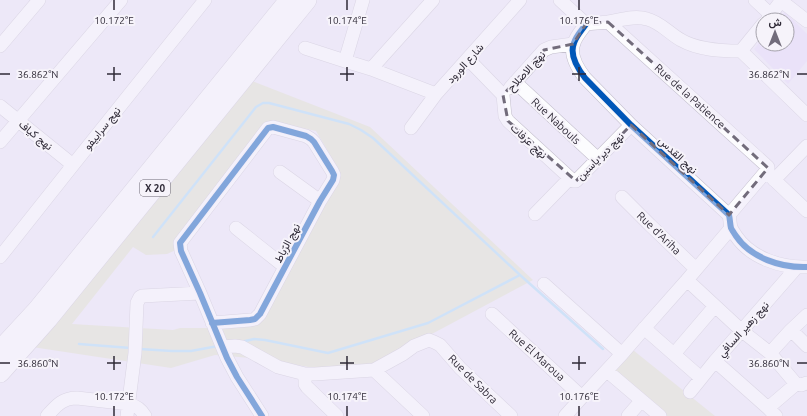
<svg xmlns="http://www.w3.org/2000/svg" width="807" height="416" font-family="Ubuntu,Vazirmatn,sans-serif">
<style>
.built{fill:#e6dcfa}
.green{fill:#e1e2cd;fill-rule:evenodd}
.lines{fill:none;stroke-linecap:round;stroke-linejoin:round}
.stream{stroke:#acdbf9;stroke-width:2.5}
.minor-casing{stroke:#c5c0ce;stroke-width:14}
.highway-casing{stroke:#c5c0ce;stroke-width:20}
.minor{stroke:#fcfcfe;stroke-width:13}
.highway{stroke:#fcfcfe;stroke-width:19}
.cycleway-casing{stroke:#f6f3fa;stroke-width:8}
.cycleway{stroke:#0057b8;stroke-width:6}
.marked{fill:none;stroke:#726c7b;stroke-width:3;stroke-dasharray:8 5;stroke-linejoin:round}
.ticks{fill:none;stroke:#2f2a37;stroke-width:1.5}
.labels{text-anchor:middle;stroke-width:4;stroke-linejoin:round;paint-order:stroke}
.shield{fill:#f6f3fa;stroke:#6b6672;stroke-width:1}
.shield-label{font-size:10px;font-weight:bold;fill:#2f2a37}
.street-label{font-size:11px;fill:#2f2a37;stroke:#f6f3fa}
.ticks-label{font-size:10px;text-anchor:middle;fill:#2f2a37;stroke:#f6f3fa;stroke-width:4;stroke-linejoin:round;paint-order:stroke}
</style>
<rect width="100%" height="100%" fill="#ede8f8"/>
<path class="built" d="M 785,12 L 807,34 L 807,61 L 788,84 L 754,49 L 763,38 L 763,44 L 787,44 L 787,20 L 778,20 Z"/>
<path class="green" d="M 252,81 L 370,127 L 533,280 L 370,367 L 314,368 L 263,359 L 215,355 L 171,368 L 32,347 ZM 269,121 L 316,131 L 340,172 L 259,323 L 212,328 L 180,328 L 173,330 L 72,324 L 133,247 L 146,255 L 167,254 L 176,250 L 175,240 Z
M 633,350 L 715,416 L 666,416 L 613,371 Z"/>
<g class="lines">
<path class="stream" d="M 153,237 L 256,107 L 263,103 L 269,103 L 349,124 L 361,130 L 373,138 L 520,275 L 603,349
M 241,342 L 254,339 L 265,340 L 328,353 L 428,323 L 520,275
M 79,344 L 131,348
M 140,349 L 172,351 L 191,351 L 218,346"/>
<g class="minor-casing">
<path id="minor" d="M 560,0 L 586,24 C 593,23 600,23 608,22 C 620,20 635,15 647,19 C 660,22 670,34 681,40 C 698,50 722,51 741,51 L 763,24
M 755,0 L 771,15
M 780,0 L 807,21
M 767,20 L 781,1
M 608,22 L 768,167 L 768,169 L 729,215
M 586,24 C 582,30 576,36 574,43 C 569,55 578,69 585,78 L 631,125 L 729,215 C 730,219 730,224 731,228 C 732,230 734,233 736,236 C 751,258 781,268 807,267
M 0,46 L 39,0
M 305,48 L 345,61 L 371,69 L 436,94
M 741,51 L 807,115
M 468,59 L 503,95
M 345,61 L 363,0
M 371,69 L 433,0
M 515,82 L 598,159
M 510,88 L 544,50 L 551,47 L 573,44
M 503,95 L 505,116 L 508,121 L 570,178
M 0,106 L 73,165
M 411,128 L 436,94 L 520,0
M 0,142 L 121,0
M 280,172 L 320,201
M 766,172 L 807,211
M 774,180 L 807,146
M 622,197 L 650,225 L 696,269
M 535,214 L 570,178 L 573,181 L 576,181 L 631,125
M 236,228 L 285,267
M 0,257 L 73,165 L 205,0
M 687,280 L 742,331 L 770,353 L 796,384
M 544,284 L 622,354
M 492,314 L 582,397
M 212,323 L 250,320 L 255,319 L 260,314 L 320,201 L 333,180 L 334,175 L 332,171 L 314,142 L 311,139 L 306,136 L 273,127 L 268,128 L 180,243 L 181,251 L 200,293 L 227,358 L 237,377 L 262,416
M 644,328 L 701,378
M 791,330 L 807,346
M 223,347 L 235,346 L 242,347 L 278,367 L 305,374 L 315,374 L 374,370 L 403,354 L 414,346 L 429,340 L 434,342 L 440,345 L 460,368 L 511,416
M 770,353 L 791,330 L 807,315
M 674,354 L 715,306
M 715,361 L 768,408 L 776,416
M 374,370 L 423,416
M 607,371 L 660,416
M 305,374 L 305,384 L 307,387 L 337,416
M 690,392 L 715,361 L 797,267
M 768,408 L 796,384 L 801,385 L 807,383
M 47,416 C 56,406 62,398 77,398 L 129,404 C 137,406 141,409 145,416
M 127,416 L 135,353 L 137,303 L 140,297 L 142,296 L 200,293
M 565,416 L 582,397 L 622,354 L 641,332 L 687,280 L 731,228
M 628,416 L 641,401"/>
</g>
<g class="highway-casing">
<path id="highway" d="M 0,350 L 37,310 L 289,0
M 0,373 L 48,319 L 307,0"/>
</g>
<use href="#minor" class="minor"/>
<use href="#highway" class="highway"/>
<g class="cycleway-casing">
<path id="cycleway" d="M 586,24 C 582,30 576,36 574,43 C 569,55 578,69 585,78 L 631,125 L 729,215 C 730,219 730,224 731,228 C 732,230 734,233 736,236 C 751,258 781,268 807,267
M 212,323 L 250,320 L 255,319 L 260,314 L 320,201 L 333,180 L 334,175 L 332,171 L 314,142 L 311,139 L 306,136 L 273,127 L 268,128 L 180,243 L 181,251 L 200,293 L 227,358 L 237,377 L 262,416"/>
</g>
<use href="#cycleway" class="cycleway"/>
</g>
<path d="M0 0H807V416H0ZM 608,22 L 768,168 L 729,215 L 631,125 L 576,181 L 508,121 L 503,95 L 544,50 L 573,44 L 586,24 Z" fill="#ede8f8" fill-opacity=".55" fill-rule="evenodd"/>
<path class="marked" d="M 608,22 L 768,168 L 729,215 L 631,125 L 576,181 L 508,121 L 503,95 L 544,50 L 573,44 L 586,24 Z"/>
<path class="ticks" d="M 114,0 L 114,10M 347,0 L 347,10M 579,0 L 579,10M 114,67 L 114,81M 347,67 L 347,81M 579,67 L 579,81M 0,74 L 10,74M 107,74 L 121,74M 340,74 L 354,74M 572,74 L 586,74M 797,74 L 807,74M 114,356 L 114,370M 347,356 L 347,370M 579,356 L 579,370M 0,363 L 10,363M 107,363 L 121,363M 340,363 L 354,363M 572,363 L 586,363M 797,363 L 807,363M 114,406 L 114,416M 347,406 L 347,416M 579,406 L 579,416"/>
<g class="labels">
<rect class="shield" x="140" y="180" width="30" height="16" rx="3"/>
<g class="shield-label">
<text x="155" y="192">X 20</text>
</g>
<g class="street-label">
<text transform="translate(465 63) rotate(-48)" y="4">شارع الورود</text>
<text transform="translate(526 71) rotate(-47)" y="4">نهج الاصلاح</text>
<text transform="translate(690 96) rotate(42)" y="4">Rue de la Patience</text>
<text transform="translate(556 121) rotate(43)" y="4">Rue Nabouls</text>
<text transform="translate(102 128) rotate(-51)" y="4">نهج سراييفو</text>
<text transform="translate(36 135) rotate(39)" y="4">نهج كياف</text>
<text transform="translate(529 141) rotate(43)" y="4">نهج عرفات</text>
<text transform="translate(678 155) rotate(43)" y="4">نهج القدس</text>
<text transform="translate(600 156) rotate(-45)" y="4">نهج دير ياسين</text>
<text transform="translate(659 233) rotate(44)" y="4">Rue d'Ariha</text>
<text transform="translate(287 243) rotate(-62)" y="4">نهج الرّباط</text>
<text transform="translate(743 329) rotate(-48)" y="4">نهج زهير السافي</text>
<text transform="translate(537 355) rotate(42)" y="4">Rue El Maroua</text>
<text transform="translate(473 379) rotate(45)" y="4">Rue de Sabra</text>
</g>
</g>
<g class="ticks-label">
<text x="114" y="24">10.172°E</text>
<text x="347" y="24">10.174°E</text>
<text x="579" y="24">10.176°E</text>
<text x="38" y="78">36.862°N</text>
<text x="769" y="78">36.862°N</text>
<text x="38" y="367">36.860°N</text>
<text x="769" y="367">36.860°N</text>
<text x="114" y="400">10.172°E</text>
<text x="347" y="400">10.174°E</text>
<text x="579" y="400">10.176°E</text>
</g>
<g transform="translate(775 32)"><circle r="19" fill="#f6f3fa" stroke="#a6a3ac"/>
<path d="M0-3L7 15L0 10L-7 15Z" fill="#726c7b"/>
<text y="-6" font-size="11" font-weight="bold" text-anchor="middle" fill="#2f2a37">ش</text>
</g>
</svg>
